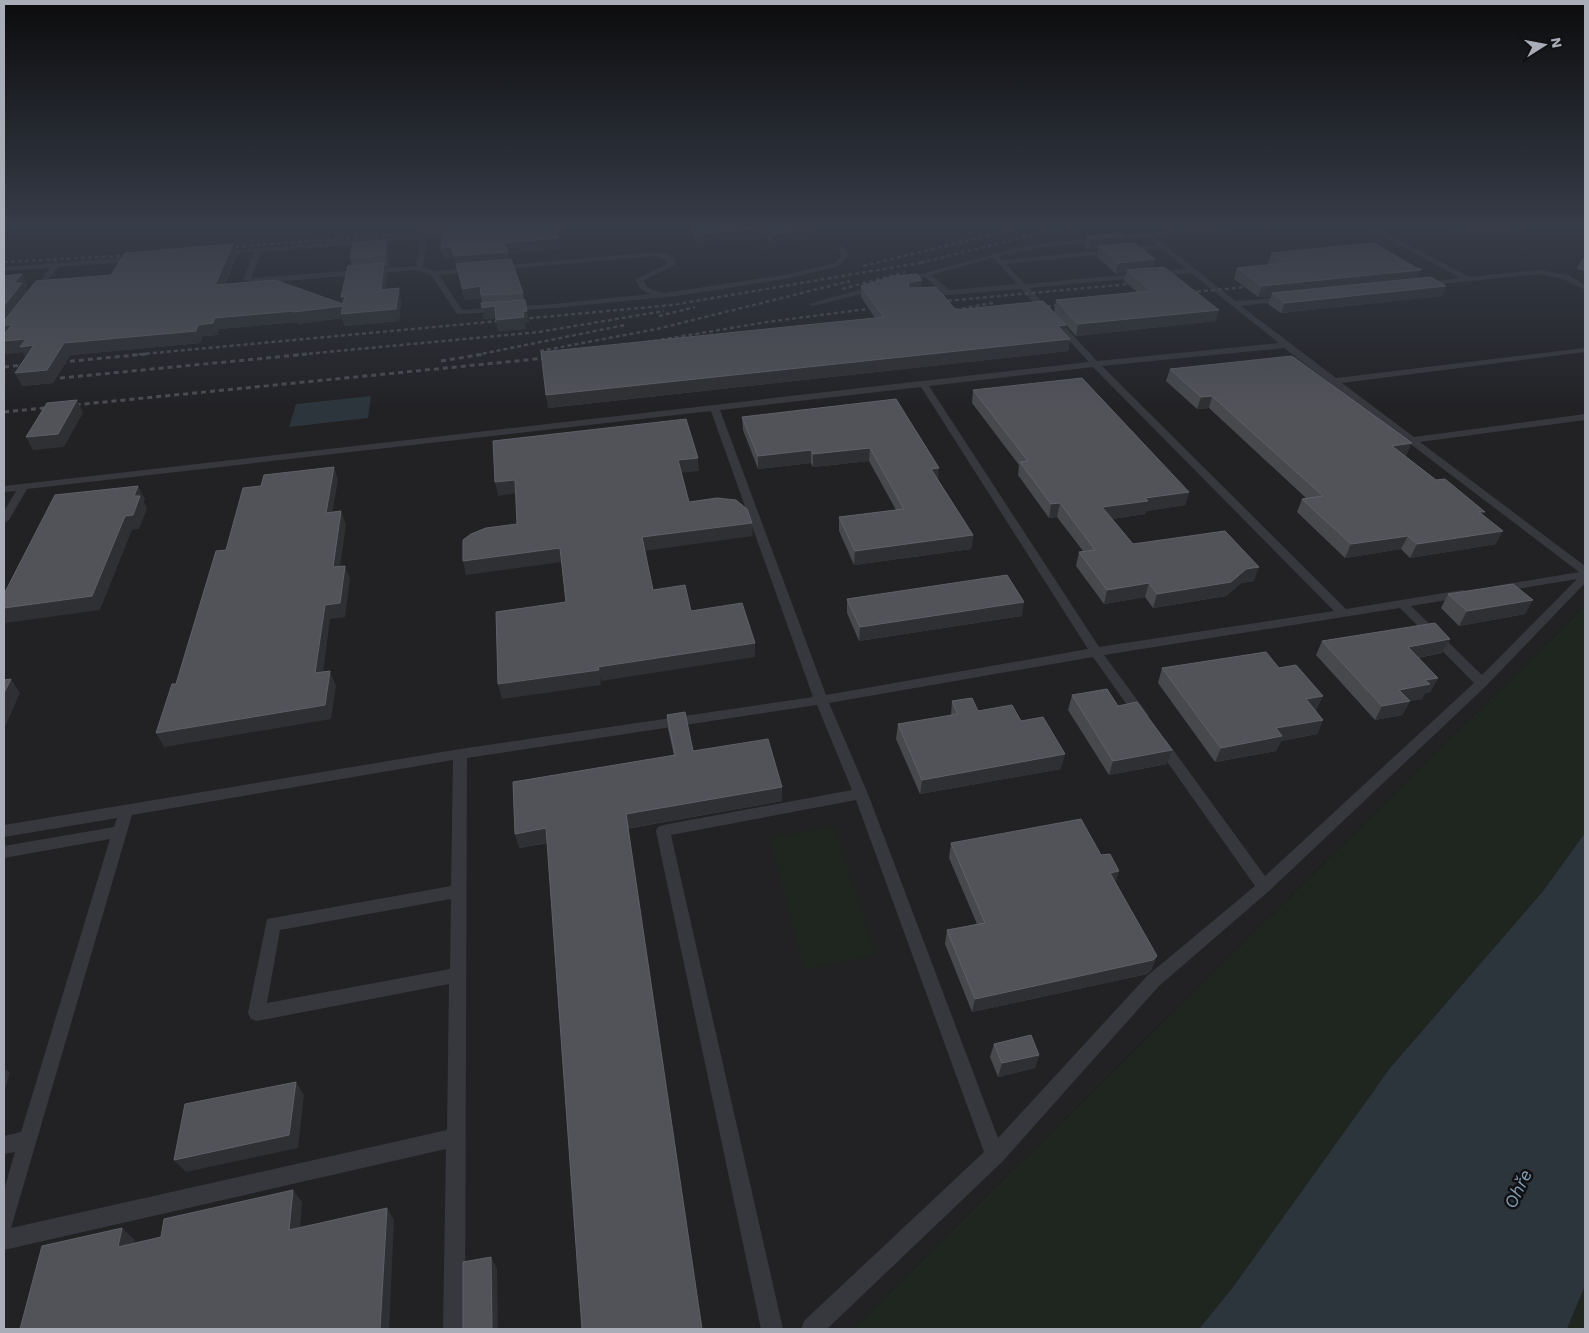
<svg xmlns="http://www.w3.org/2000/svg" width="1589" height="1333" font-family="'Work Sans',sans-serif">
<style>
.built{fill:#222225}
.green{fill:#1e261f}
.water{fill:#2c353c}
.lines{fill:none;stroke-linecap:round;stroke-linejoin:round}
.service{fill:#37383d;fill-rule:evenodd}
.rail-far1{stroke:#4a4c52;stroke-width:2.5;stroke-dasharray:4 3;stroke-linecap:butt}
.rail{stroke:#4a4c52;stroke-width:3;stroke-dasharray:5 4;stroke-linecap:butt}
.wall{fill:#47494d}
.shaded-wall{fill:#2f3033}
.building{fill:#525359;stroke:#5f6168}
.labels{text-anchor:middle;stroke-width:5;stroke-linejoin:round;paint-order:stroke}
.near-water-label{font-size:18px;font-style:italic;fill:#7f9bb3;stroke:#111113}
</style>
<rect width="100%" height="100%" fill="#161618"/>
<path class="built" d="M 4,223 L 1585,223 L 1585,605 L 852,1329 L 4,1329 Z"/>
<path class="green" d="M 1585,605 L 1585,833 L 1543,891 L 1390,1068 L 1233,1287 L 1199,1329 L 852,1329 Z
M 834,826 L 876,955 L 804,970 L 769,838 Z
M 1585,1286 L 1585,1329 L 1567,1329 Z"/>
<path class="water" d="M 371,396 L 368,418 L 289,427 L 296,404 Z
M 1585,833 L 1585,1286 L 1567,1329 L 1199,1329 L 1233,1287 L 1390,1068 L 1543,891 Z"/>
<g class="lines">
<path class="service" d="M 562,223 L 588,223 L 585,225 L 542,228 L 539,226 L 542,224 Z
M 1263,223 L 1283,223 L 1280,225 L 1154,237 L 1236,301 L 1289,297 L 1290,299 L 1286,301 L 1241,306 L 1336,378 L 1585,348 L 1585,352 L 1342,383 L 1414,437 L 1585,414 L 1585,420 L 1420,442 L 1585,566 L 1585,583 L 1486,686 L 1269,891 L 1159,986 L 1002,1162 L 827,1329 L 801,1329 L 804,1321 L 984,1152 L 856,800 L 671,835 L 783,1329 L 761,1329 L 656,831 L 658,827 L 663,825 L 852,790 L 817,705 L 467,758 L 465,1329 L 443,1329 L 446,1149 L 4,1250 L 4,1190 L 15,1152 L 4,1154 L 4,1136 L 21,1132 L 110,839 L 4,858 L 4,846 L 114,827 L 117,818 L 4,837 L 4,825 L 460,749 L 813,697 L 711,411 L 27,489 L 9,520 L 4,523 L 4,511 L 16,491 L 4,492 L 4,486 L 1089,362 L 1021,289 L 925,297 L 921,295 L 922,293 L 942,291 L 924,277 L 903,282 L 899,280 L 1016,248 L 1043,243 ZM 1147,237 L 1157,245 L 1002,260 L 999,256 L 1043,247 ZM 1162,249 L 1187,269 L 1025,284 L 1006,264 ZM 993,258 L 1017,284 L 950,290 L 931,275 ZM 1191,273 L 1279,343 L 1097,361 L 1029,288 ZM 1284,348 L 1579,572 L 1495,586 L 1493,588 L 1495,590 L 1499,592 L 1577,579 L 1482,675 L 1411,606 L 1466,597 L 1468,594 L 1466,591 L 1462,590 L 1346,609 L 1102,366 ZM 1093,367 L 1334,611 L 1099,647 L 929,386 ZM 921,387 L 1088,649 L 826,695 L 720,410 ZM 1400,608 L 1474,683 L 1265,876 L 1166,740 L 1156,740 L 1154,743 L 1156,746 L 1255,886 L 1147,976 L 998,1138 L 868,794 L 829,703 L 1093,657 L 1137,719 L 1147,719 L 1149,716 L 1104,655 ZM 453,760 L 451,886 L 267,919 L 248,1013 L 251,1019 L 257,1021 L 449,984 L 447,1130 L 11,1228 L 132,815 ZM 451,899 L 450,969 L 267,1003 L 280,930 Z
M 1360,223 L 1367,223 L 1469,277 L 1539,270 L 1568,275 L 1585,285 L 1585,290 L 1563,279 L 1539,274 L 1422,286 L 1421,284 L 1425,282 L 1460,278 Z
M 457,232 L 460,234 L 459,235 L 427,238 L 423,267 L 435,271 L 477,268 L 477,272 L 474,272 L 439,275 L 462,310 L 554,304 L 651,294 C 643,292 638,288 636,279 L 667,264 L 667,261 L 656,256 L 494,270 L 493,268 L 497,266 L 656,252 L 669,254 L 675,260 L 675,265 L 644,280 C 646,291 656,290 664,293 L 785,275 L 835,263 L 841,256 L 838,247 L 841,245 L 844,247 L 849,256 L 837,267 L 785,279 L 677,296 L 554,308 L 460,314 L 457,314 L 431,275 L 418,270 L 260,283 L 243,280 L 254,252 L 221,255 L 217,253 L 221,251 ZM 420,239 L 416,266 L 251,278 L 261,252 Z
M 136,257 L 140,259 L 139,261 L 58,267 L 37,295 L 34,295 L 30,293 L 50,268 L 4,271 L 4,267 Z
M 877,285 L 881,287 L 880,289 L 813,306 L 809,304 Z"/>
<path class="rail-far1" d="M 448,227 L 506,223
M 1075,229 L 1102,223
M 221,248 L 455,230
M 4,262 L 136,255
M 920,263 L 1083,223
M 863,266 L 1040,223
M 1404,271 L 1422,269
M 842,289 L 905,272
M 1183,293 L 1257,286
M 934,302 L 1141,283
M 1033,308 L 1068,304
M 941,312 L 993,303
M 659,316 L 695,307
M 647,342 L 767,322 L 882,307
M 540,351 L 657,329 L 850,281
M 132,355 L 672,305 L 925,262
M 295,355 L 539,332 L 664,311
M 476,355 L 625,325"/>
<path class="rail" d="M 441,361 L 484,354
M 52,363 L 146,354
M 4,367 L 34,364
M 60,378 L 308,354
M 4,412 L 556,357"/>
</g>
<path class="wall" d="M 558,223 L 560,249 L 508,254 L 509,260 L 523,293 L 529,323 L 525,323 L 526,329 L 498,331 L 496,318 L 484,319 L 482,308 L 482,303 L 481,298 L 465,300 L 454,258 L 444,259 L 441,248 Z
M 688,223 L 814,223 L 815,224 L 815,235 L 811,235 L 810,239 L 771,244 L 768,239 L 697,244 Z
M 1440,223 L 1541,223 L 1539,228 L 1463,235 Z
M 1087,236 L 1123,244 L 1155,259 L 1153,268 L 1216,321 L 1076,336 L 1054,312 L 1056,300 L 1137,292 L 1124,281 L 1126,273 L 1116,274 L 1097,257 L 1098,249 L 1088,250 L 1085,247 Z
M 233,244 L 237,255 L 225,284 L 343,304 L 352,266 L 350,258 L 389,251 L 388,266 L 385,266 L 387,274 L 385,290 L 401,300 L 399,321 L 345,326 L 342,318 L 298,324 L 297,322 L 219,329 L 217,335 L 203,336 L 200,343 L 70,355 L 53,383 L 22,386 L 26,358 L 23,352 L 4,354 L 22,274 L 27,285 L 25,288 L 27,293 L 111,275 Z
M 1271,253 L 1420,270 L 1416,279 L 1446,286 L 1442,296 L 1281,313 L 1268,304 L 1271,296 L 1258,297 L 1234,279 L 1237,268 L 1270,265 L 1268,264 Z
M 1585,257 L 1585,271 L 1577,269 L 1582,258 Z
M 861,286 L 921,288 L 956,310 L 1064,333 L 1070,339 L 1068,351 L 548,408 L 875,318 L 861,297 Z
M 1170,369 L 1406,456 L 1405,456 L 1436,480 L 1483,515 L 1496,544 L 1410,558 L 1401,549 L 1345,558 L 1297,512 L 1302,499 L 1306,498 L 1209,408 L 1197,409 L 1166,381 Z
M 973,390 L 1189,492 L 1185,505 L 1146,511 L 1145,514 L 1112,519 L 1133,544 L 1254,581 L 1241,583 L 1226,596 L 1153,608 L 1145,597 L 1104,604 L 1076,566 L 1079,552 L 1083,551 L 1057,517 L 1049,518 L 1018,475 L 1019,465 L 972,403 Z
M 896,399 L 938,480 L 973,535 L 971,549 L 854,565 L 839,531 L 839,517 L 896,510 L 869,461 L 813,467 L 811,463 L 758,469 L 743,430 L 742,417 Z
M 1448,594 L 1525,614 L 1459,626 L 1441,608 Z
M 847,599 L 1022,616 L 859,641 L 847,613 Z
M 1450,639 L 1442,653 L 1418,658 L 1438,678 L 1430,692 L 1425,693 L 1422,699 L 1410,701 L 1402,715 L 1375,720 L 1316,655 L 1322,641 Z
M 1162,668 L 1316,711 L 1323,720 L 1317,734 L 1281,741 L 1276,751 L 1215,762 L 1158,683 Z
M 1072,695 L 1118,706 L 1167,764 L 1109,775 L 1068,710 Z
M 952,701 L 978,711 L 1021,721 L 1061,769 L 920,794 L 896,739 L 898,724 L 951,716 Z
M 667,715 L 693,751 L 782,787 L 782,801 L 519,848 L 674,755 L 668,729 Z
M 951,843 L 1115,883 L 1157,956 L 1151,970 L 1147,974 L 972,1012 L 945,944 L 947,930 L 977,924 L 949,858 Z
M 994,1044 L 1039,1055 L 1035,1068 L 998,1077 L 990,1057 Z"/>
<path class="shaded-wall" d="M 558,223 L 560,249 L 508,254 L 510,263 L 456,267 L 454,256 L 504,243 Z
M 1484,223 L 1541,223 L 1539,228 L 1463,235 L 1467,224 Z
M 815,224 L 815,235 L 811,235 L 810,239 L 771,244 L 771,234 L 808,225 Z
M 767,228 L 768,239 L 697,244 L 697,234 Z
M 1125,236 L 1122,246 L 1099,246 L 1098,249 L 1088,250 L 1090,239 Z
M 387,240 L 389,251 L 388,266 L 385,255 Z
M 233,244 L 237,255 L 219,296 L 215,285 Z
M 451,247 L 454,258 L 444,259 L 441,248 Z
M 1155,259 L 1152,270 L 1127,270 L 1126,273 L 1116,274 L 1118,263 Z
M 384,263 L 387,274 L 384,301 L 381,290 Z
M 1420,270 L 1415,281 L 1272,293 L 1271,296 L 1258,297 L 1262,286 Z
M 22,274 L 27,285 L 25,288 L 27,294 L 4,325 L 4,306 L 14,283 Z
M 922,280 L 921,291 L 907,294 L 908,283 Z
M 480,286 L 481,298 L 465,300 L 463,289 Z
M 1446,286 L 1442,296 L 1281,313 L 1285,303 Z
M 399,288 L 401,300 L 399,321 L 345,326 L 342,318 L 298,324 L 297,322 L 219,329 L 217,335 L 203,336 L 200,343 L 70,355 L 53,383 L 22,386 L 15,373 L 64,343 L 198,325 L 215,318 L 343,306 Z
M 345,296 L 344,309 L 341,297 Z
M 525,300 L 529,323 L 525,323 L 526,329 L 498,331 L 496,320 L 523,312 Z
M 495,306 L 497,318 L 484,319 L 482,308 Z
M 1219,310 L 1216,321 L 1076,336 L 1078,324 Z
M 4,325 L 12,325 L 4,338 Z
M 1066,325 L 1063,337 L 1058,326 Z
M 26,339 L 34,345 L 26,359 L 23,352 L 4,354 L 4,341 Z
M 1070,339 L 1068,351 L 548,408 L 546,395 Z
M 1212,396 L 1209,408 L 1197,409 L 1201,397 Z
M 77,400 L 83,413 L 64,447 L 33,450 L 26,437 Z
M 1412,443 L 1406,456 L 1386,459 L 1392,446 Z
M 870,448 L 869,461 L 813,467 L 813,454 Z
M 811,450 L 811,463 L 758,469 L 758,456 Z
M 698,458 L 699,471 L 679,473 L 678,460 Z
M 334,467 L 338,480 L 330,526 L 326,513 Z
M 939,468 L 938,481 L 931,469 Z
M 515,480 L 517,493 L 498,496 L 495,482 Z
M 138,486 L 145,499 L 144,502 L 147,509 L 139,529 L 132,530 L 100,610 L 5,623 L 4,620 L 4,608 L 134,496 Z
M 1189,492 L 1185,505 L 1146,511 L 1145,514 L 1099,521 L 1102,507 L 1145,498 Z
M 1060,503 L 1057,517 L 1049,518 L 1051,504 Z
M 341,511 L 346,525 L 338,581 L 333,567 Z
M 752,523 L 753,536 L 644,551 L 642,537 Z
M 1503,531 L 1496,544 L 1410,558 L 1417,544 Z
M 973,535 L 971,549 L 854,565 L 855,551 Z
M 1408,536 L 1401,549 L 1345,558 L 1351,544 Z
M 560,548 L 562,562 L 466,575 L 463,561 Z
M 345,566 L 350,579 L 345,617 L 330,619 L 321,688 L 315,673 L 325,605 Z
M 1259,567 L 1254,581 L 1241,583 L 1226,596 L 1153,608 L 1157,594 L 1246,569 Z
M 1149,583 L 1145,597 L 1104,604 L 1107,590 Z
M 1533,600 L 1525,614 L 1459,626 L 1467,611 Z
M 1024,602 L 1022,616 L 859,641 L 860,627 Z
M 1450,639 L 1442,653 L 1400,661 L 1408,647 Z
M 755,643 L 755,657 L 601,681 L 598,667 Z
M 599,670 L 601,685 L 502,699 L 498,684 Z
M 330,671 L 336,686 L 331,719 L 164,747 L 156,733 Z
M 1438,678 L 1430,692 L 1425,693 L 1422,699 L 1410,701 L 1402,715 L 1375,720 L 1382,706 L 1399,690 L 1425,680 Z
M 11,679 L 20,693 L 4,729 L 4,693 Z
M 1323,696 L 1316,711 L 1306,699 Z
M 1323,720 L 1317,734 L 1281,741 L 1276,751 L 1215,762 L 1221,748 L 1276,728 Z
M 1172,750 L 1167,764 L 1109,775 L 1113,761 Z
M 1065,754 L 1061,769 L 920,794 L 922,780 Z
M 782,787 L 782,801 L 629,828 L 626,814 Z
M 546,828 L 550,842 L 519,848 L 515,834 Z
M 1119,871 L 1114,886 L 1110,873 Z
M 1157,956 L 1151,970 L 1147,974 L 972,1012 L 975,999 Z
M 1039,1055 L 1035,1068 L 998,1077 L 1002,1063 Z
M 6,1069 L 10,1073 L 4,1092 L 4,1074 Z
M 296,1082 L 304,1095 L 298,1148 L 186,1172 L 174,1160 Z
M 293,1190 L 302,1202 L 299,1242 L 289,1230 Z
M 387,1208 L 394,1220 L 389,1329 L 380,1329 Z
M 122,1228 L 135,1240 L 131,1258 L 118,1247 Z
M 491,1257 L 497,1268 L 498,1329 L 492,1329 Z"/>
<path class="building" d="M 507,223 L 558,223 L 559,238 L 504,243 L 508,252 L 454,256 L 451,247 L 441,248 L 443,228 Z
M 692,223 L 814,223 L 815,224 L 808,225 L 811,229 L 771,234 L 767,228 L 697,234 Z
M 1465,223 L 1484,223 L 1467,224 Z
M 1121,233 L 1125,236 L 1090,239 L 1087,236 Z
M 387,240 L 385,255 L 350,258 L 353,243 Z
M 1134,243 L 1155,259 L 1118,263 L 1099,246 Z
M 1374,243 L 1420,270 L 1262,286 L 1237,268 L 1286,263 L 1271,253 Z
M 233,244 L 215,285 L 275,280 L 343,304 L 345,296 L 341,297 L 348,266 L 384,263 L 381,290 L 399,288 L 396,309 L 341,314 L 343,306 L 294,312 L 294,311 L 215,318 L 213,323 L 198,325 L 196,331 L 64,343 L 47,370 L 15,373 L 34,345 L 20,347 L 26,339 L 4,341 L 4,334 L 12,325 L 4,325 L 4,321 L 36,281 L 111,275 L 125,253 Z
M 511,259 L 523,293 L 481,295 L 480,286 L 463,289 L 456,264 Z
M 1164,267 L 1219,310 L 1078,324 L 1056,300 L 1151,291 L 1127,270 Z
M 22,274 L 14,283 L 22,283 L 4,306 L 4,276 Z
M 917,274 L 922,280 L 908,283 L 909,288 L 936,287 L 956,310 L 1043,301 L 1066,325 L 1058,326 L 1070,339 L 546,395 L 541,352 L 884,317 L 861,286 L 894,276 Z
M 1431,277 L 1446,286 L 1285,303 L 1272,293 Z
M 525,300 L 527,311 L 523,312 L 524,317 L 496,320 L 495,306 L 482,308 L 481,303 Z
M 1292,356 L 1412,443 L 1392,446 L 1436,480 L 1445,479 L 1485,512 L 1479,512 L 1503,531 L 1417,544 L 1408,536 L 1351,544 L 1302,499 L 1323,496 L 1212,396 L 1201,397 L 1170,369 Z
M 1082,378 L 1189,492 L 1145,498 L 1148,501 L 1102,507 L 1133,544 L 1225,531 L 1259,567 L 1246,569 L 1231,582 L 1157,594 L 1149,583 L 1107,590 L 1079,552 L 1095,550 L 1060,503 L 1051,504 L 1020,462 L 1028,461 L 973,390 Z
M 896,399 L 939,468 L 931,469 L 973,535 L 855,551 L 839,517 L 904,509 L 870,448 L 813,454 L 811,450 L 758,456 L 742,417 Z
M 77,400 L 58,434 L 26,437 L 47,403 Z
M 686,419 L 698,458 L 678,460 L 689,502 L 717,498 L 736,500 L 747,509 L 752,523 L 642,537 L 653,590 L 685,585 L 691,611 L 742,603 L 755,643 L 598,667 L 599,670 L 498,684 L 496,612 L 566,602 L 560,548 L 463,561 L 463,540 L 471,534 L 486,528 L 517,524 L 515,480 L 495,482 L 493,441 Z
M 334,467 L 326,513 L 341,511 L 333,567 L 345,566 L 340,603 L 325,605 L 315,673 L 330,671 L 325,705 L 156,733 L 172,684 L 176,684 L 216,551 L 226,550 L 243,488 L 261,486 L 264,475 Z
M 138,486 L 134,496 L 140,496 L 133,515 L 125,516 L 92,596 L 4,608 L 4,594 L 55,495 Z
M 1007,575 L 1024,602 L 860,627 L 847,599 Z
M 1513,584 L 1533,600 L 1467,611 L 1448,594 Z
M 1435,623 L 1450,639 L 1408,647 L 1438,678 L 1425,680 L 1430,684 L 1399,690 L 1410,701 L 1382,706 L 1322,641 Z
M 1266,652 L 1279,668 L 1296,665 L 1323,696 L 1306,699 L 1323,720 L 1276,728 L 1282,736 L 1221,748 L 1162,668 Z
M 11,679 L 4,693 L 4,680 Z
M 1107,689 L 1118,706 L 1137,702 L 1172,750 L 1113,761 L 1072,695 Z
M 972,698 L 978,711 L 1012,705 L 1021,721 L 1043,717 L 1065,754 L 922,780 L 898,724 L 958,714 L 952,701 Z
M 685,712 L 693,751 L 768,739 L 782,787 L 626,814 L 702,1329 L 582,1329 L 546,828 L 515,834 L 513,782 L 675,755 L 667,715 Z
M 1081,819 L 1101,855 L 1110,854 L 1119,871 L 1110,873 L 1157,956 L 1153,960 L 975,999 L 947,930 L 985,923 L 951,843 Z
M 1031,1035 L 1039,1055 L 1002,1063 L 994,1044 Z
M 296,1082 L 289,1135 L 174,1160 L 185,1104 Z
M 293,1190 L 289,1230 L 387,1208 L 380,1329 L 20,1329 L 42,1246 L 122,1228 L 118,1247 L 161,1237 L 164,1219 Z
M 491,1257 L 492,1329 L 463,1329 L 463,1262 Z"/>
<linearGradient id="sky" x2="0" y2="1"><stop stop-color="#0c0c0d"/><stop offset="0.55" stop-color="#363c48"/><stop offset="1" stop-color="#363c48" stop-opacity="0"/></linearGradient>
<rect width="1589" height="409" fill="url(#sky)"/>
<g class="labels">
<g class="near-water-label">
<text transform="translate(1518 1189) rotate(-64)" y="6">Ohře</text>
</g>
</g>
<rect width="1589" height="1333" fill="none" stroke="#a8adb8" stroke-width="10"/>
<g transform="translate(1544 45) rotate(79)" stroke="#111113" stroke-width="4" paint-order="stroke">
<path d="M0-4L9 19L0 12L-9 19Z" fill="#a8adb8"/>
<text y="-8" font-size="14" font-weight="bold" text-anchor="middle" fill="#a8adb8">N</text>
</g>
</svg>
